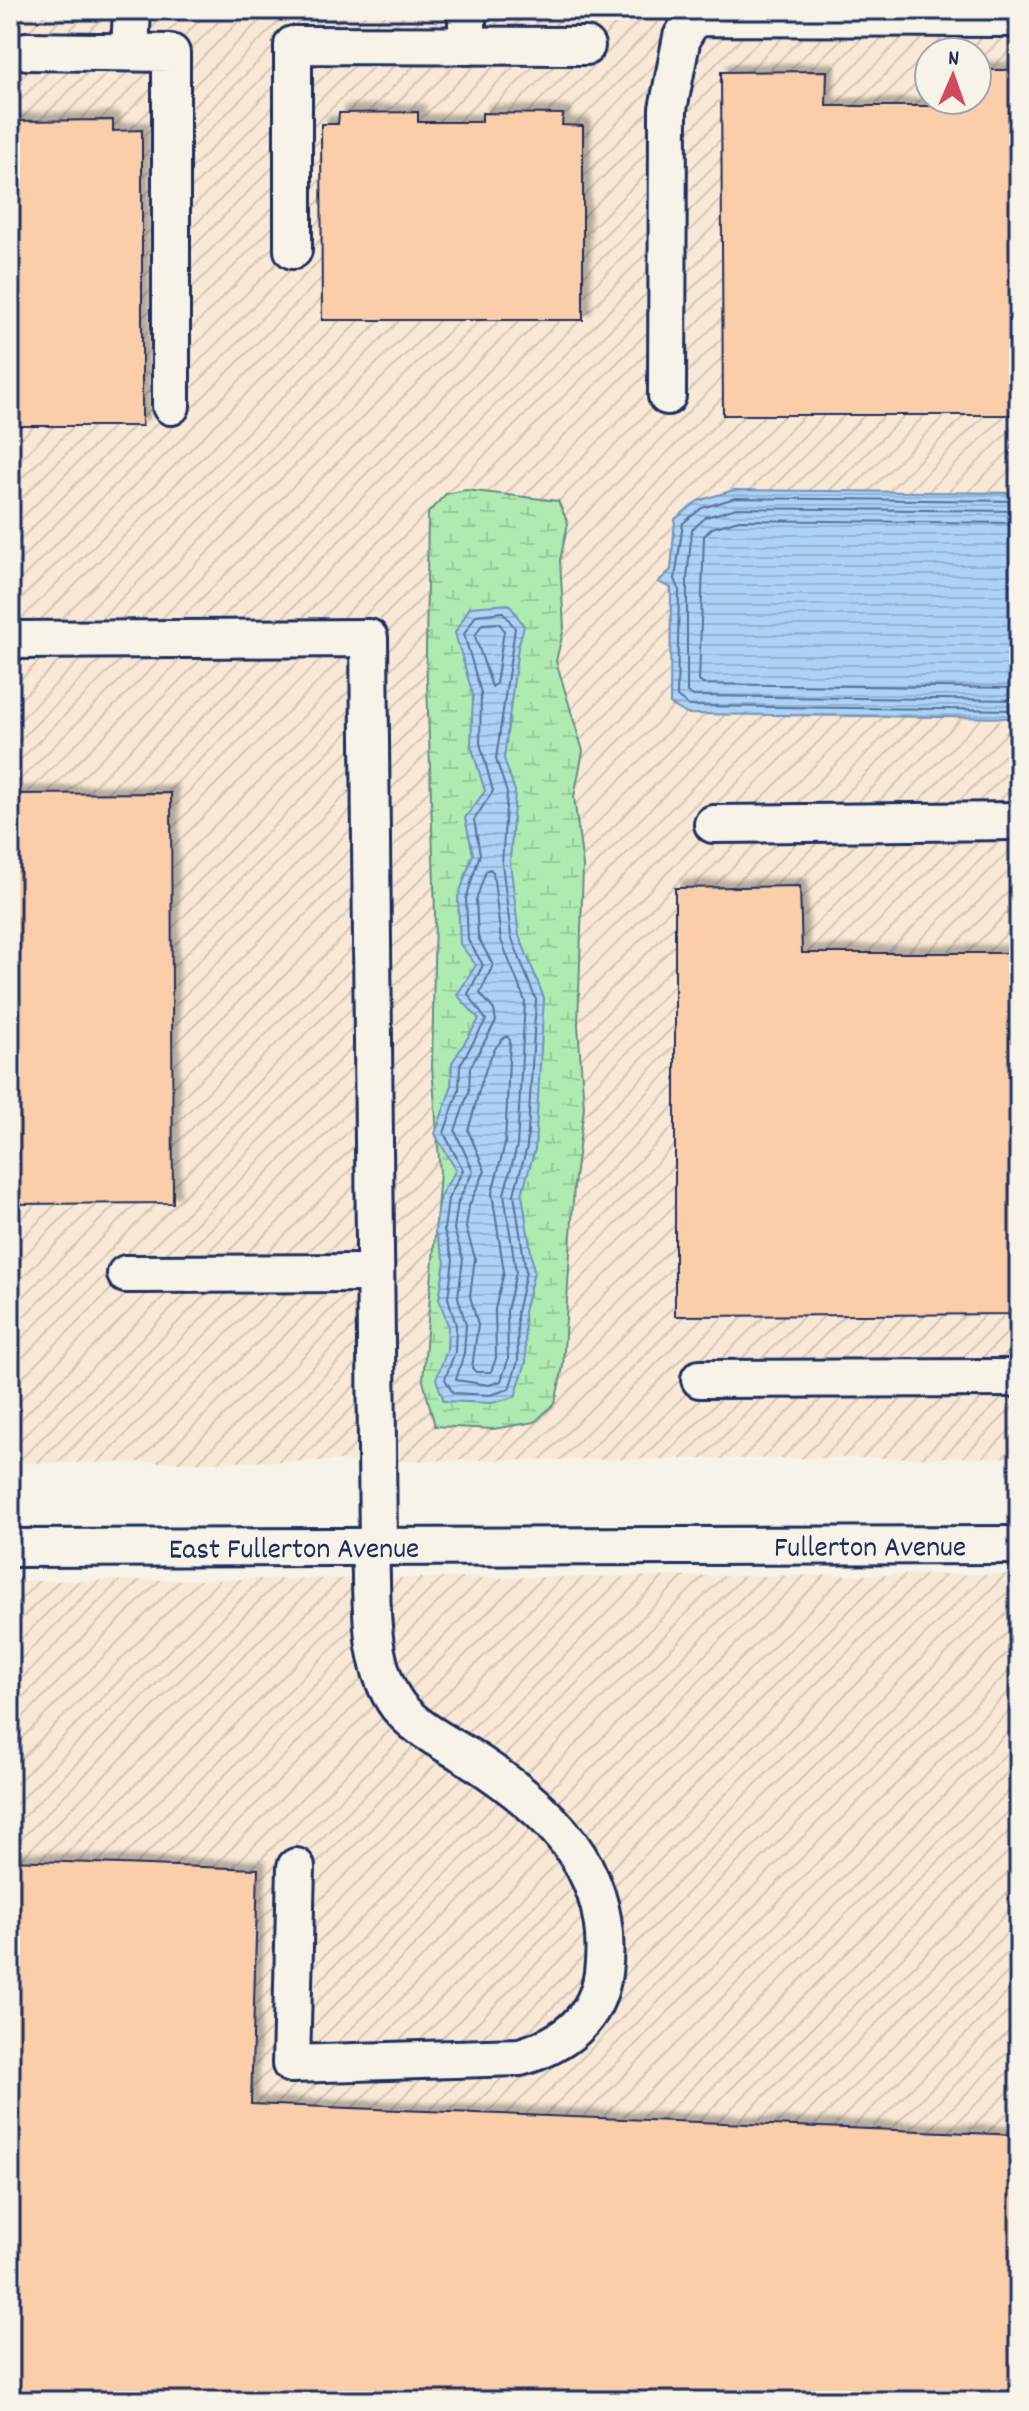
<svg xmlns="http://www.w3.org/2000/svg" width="1029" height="2411" font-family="Dekko,sans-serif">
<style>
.industrial{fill:url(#industrial-furrows);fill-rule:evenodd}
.wetland{fill:url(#wetland-marsh);stroke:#658d88;stroke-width:2}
.water{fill:url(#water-rules);stroke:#7291b9;stroke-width:2}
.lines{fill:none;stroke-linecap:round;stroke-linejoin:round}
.shore{stroke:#55719b;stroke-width:2}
.building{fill:#fbcda9;stroke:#1b2f5e;stroke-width:2;filter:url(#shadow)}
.minor-casing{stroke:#1b2f5e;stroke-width:42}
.minor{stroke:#f7f3e8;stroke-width:36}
.labels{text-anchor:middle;stroke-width:8;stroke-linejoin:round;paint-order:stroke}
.street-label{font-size:30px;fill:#1b2f5e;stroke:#f7f3e8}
</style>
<defs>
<pattern id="industrial-furrows" width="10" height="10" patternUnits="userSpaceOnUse" patternTransform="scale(2)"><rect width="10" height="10" fill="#f8e8d5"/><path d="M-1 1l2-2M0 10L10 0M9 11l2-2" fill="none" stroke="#d4c7b9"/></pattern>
<pattern id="wetland-marsh" width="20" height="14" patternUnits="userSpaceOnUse" patternTransform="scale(2)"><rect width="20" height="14" fill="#afebb1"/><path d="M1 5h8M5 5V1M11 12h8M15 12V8" fill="none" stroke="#96ca9b"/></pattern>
<pattern id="water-rules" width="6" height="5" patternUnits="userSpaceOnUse" patternTransform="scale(2)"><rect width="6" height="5" fill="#acd3f6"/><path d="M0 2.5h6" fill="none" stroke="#93b5d5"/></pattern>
<filter id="shadow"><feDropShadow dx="7" dy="-7" stdDeviation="2" flood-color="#0004"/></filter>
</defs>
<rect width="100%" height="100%" fill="#f7f3e8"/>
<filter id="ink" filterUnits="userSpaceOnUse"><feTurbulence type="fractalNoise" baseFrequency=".0125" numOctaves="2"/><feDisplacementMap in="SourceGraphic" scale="16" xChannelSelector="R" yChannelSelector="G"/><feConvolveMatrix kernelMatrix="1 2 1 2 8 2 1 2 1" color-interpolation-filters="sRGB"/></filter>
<g filter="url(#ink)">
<path class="industrial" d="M 10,10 L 1019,10 L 1019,1457 L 10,1463 ZM 929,52 L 977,52 L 977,100 L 929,100 Z
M 1019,1574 L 1019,2401 L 10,2401 L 10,1581 Z"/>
<path class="wetland" d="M 466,490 L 558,501 L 568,523 L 560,560 L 564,628 L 556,661 L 583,751 L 574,797 L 583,866 L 578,1025 L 584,1107 L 574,1186 L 563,1367 L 555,1403 L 535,1422 L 493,1429 L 435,1426 L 423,1381 L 440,1173 L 432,1066 L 435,913 L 426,652 L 428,513 L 446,494 Z"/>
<path class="water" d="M 734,490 L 1019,493 L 1019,718 L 687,714 L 670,704 L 671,588 L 658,582 L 671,570 L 675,519 L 698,501 Z
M 509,604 L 524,626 L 518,647 L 504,759 L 515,791 L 510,862 L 519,935 L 544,998 L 535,1149 L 522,1194 L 534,1272 L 524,1312 L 526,1362 L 515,1397 L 492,1403 L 444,1401 L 436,1379 L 447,1350 L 448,1325 L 439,1299 L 445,1261 L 435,1231 L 440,1196 L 456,1170 L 435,1134 L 451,1088 L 452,1063 L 479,1019 L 457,995 L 476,965 L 460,944 L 458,897 L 473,854 L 465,818 L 485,791 L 471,745 L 473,695 L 455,633 L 470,607 Z"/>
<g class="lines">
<path class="shore" d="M 1019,501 L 735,498 L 702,508 L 683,523 L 675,579 L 679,589 L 677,697 L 689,706 L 1019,710
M 1019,511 L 737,508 L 706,517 L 692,530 L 687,578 L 687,692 L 693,696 L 1019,700
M 1019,523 L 739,520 L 712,528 L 704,536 L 699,681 L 703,684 L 1019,688
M 503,612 L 515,628 L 496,759 L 507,793 L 502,863 L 511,936 L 536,1000 L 527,1147 L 514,1194 L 526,1272 L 517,1312 L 518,1361 L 509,1389 L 490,1395 L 453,1393 L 445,1379 L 455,1352 L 456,1325 L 448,1298 L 453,1260 L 444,1230 L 448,1199 L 463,1170 L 444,1133 L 459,1090 L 460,1065 L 486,1020 L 468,994 L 483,965 L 468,940 L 466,899 L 480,854 L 474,820 L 493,791 L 480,743 L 481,693 L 464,634 L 476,615 Z
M 499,623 L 504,630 L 496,684 L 492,687 L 475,636 L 482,624 Z
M 490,869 L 493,872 L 501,940 L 525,1001 L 517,1146 L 504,1194 L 516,1272 L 507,1311 L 508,1360 L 501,1381 L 489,1385 L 456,1380 L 464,1353 L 466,1325 L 458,1297 L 463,1259 L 454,1229 L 458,1202 L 473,1171 L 455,1131 L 469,1091 L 470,1068 L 496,1021 L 494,1010 L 480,993 L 493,965 L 478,937 L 476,900 L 486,871 Z
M 507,1036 L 510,1040 L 505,1144 L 492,1193 L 504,1272 L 495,1309 L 496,1358 L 491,1372 L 476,1372 L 472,1368 L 478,1325 L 470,1296 L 475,1258 L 466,1228 L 469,1206 L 485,1171 L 468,1130 C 477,1105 485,1049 507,1036 Z"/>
</g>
<path class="building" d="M 977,70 L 1019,70 L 1019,415 L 723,415 L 721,72 L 827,71 L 826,106 L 937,106 L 936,100 L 977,100 Z
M 418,112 L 418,122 L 482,122 L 482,113 L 563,114 L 562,125 L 583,126 L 583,320 L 322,320 L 321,124 L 338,124 L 339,113 Z
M 113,120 L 113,131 L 142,130 L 142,426 L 13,426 L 13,121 Z
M 171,793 L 173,1203 L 10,1204 L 10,794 Z
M 800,886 L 802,953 L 1019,953 L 1019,1314 L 675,1316 L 675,888 Z
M 10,1860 L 258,1869 L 251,2104 L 1019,2135 L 1019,2401 L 10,2401 Z"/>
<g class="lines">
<g class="minor-casing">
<g id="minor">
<path d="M 467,46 L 467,10"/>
<path d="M 27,51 L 171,53 L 171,406"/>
<path d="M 130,51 L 132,10"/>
<path d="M 293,250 L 293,45 L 586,46"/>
<path d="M 667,396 L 668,109 L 682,37 L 694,17 L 1019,18"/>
<path d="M 10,640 L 369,638 L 378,1547"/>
<path d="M 713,824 L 1019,821"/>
<path d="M 126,1274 L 375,1273"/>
<path d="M 700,1379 L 1019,1378"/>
<path id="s1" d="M 10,1548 L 1019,1545"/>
<path d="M 296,1867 L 291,2064 L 520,2057 C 563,2045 597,2020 603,1973 C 616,1868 547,1807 467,1756 C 444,1742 415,1728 398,1706 C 366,1663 373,1599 370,1547"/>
</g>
</g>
<use href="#minor" class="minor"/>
</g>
</g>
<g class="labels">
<g class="street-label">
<text dy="10" stroke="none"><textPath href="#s1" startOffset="860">Fullerton Avenue</textPath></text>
<text dy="10" stroke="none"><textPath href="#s1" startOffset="284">East Fullerton Avenue</textPath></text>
</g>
</g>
<rect width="1029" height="2411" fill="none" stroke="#f7f3e8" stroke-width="40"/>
<rect x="20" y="20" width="989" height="2371" fill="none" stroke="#1b2f5e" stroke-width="3" filter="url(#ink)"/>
<g transform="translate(953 76) rotate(2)"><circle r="38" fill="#f7f3e8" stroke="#9fa5b1" stroke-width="2"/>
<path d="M0-6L14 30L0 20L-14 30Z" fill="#d1495b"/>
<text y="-12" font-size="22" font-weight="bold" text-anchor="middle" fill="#1b2f5e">N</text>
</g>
</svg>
